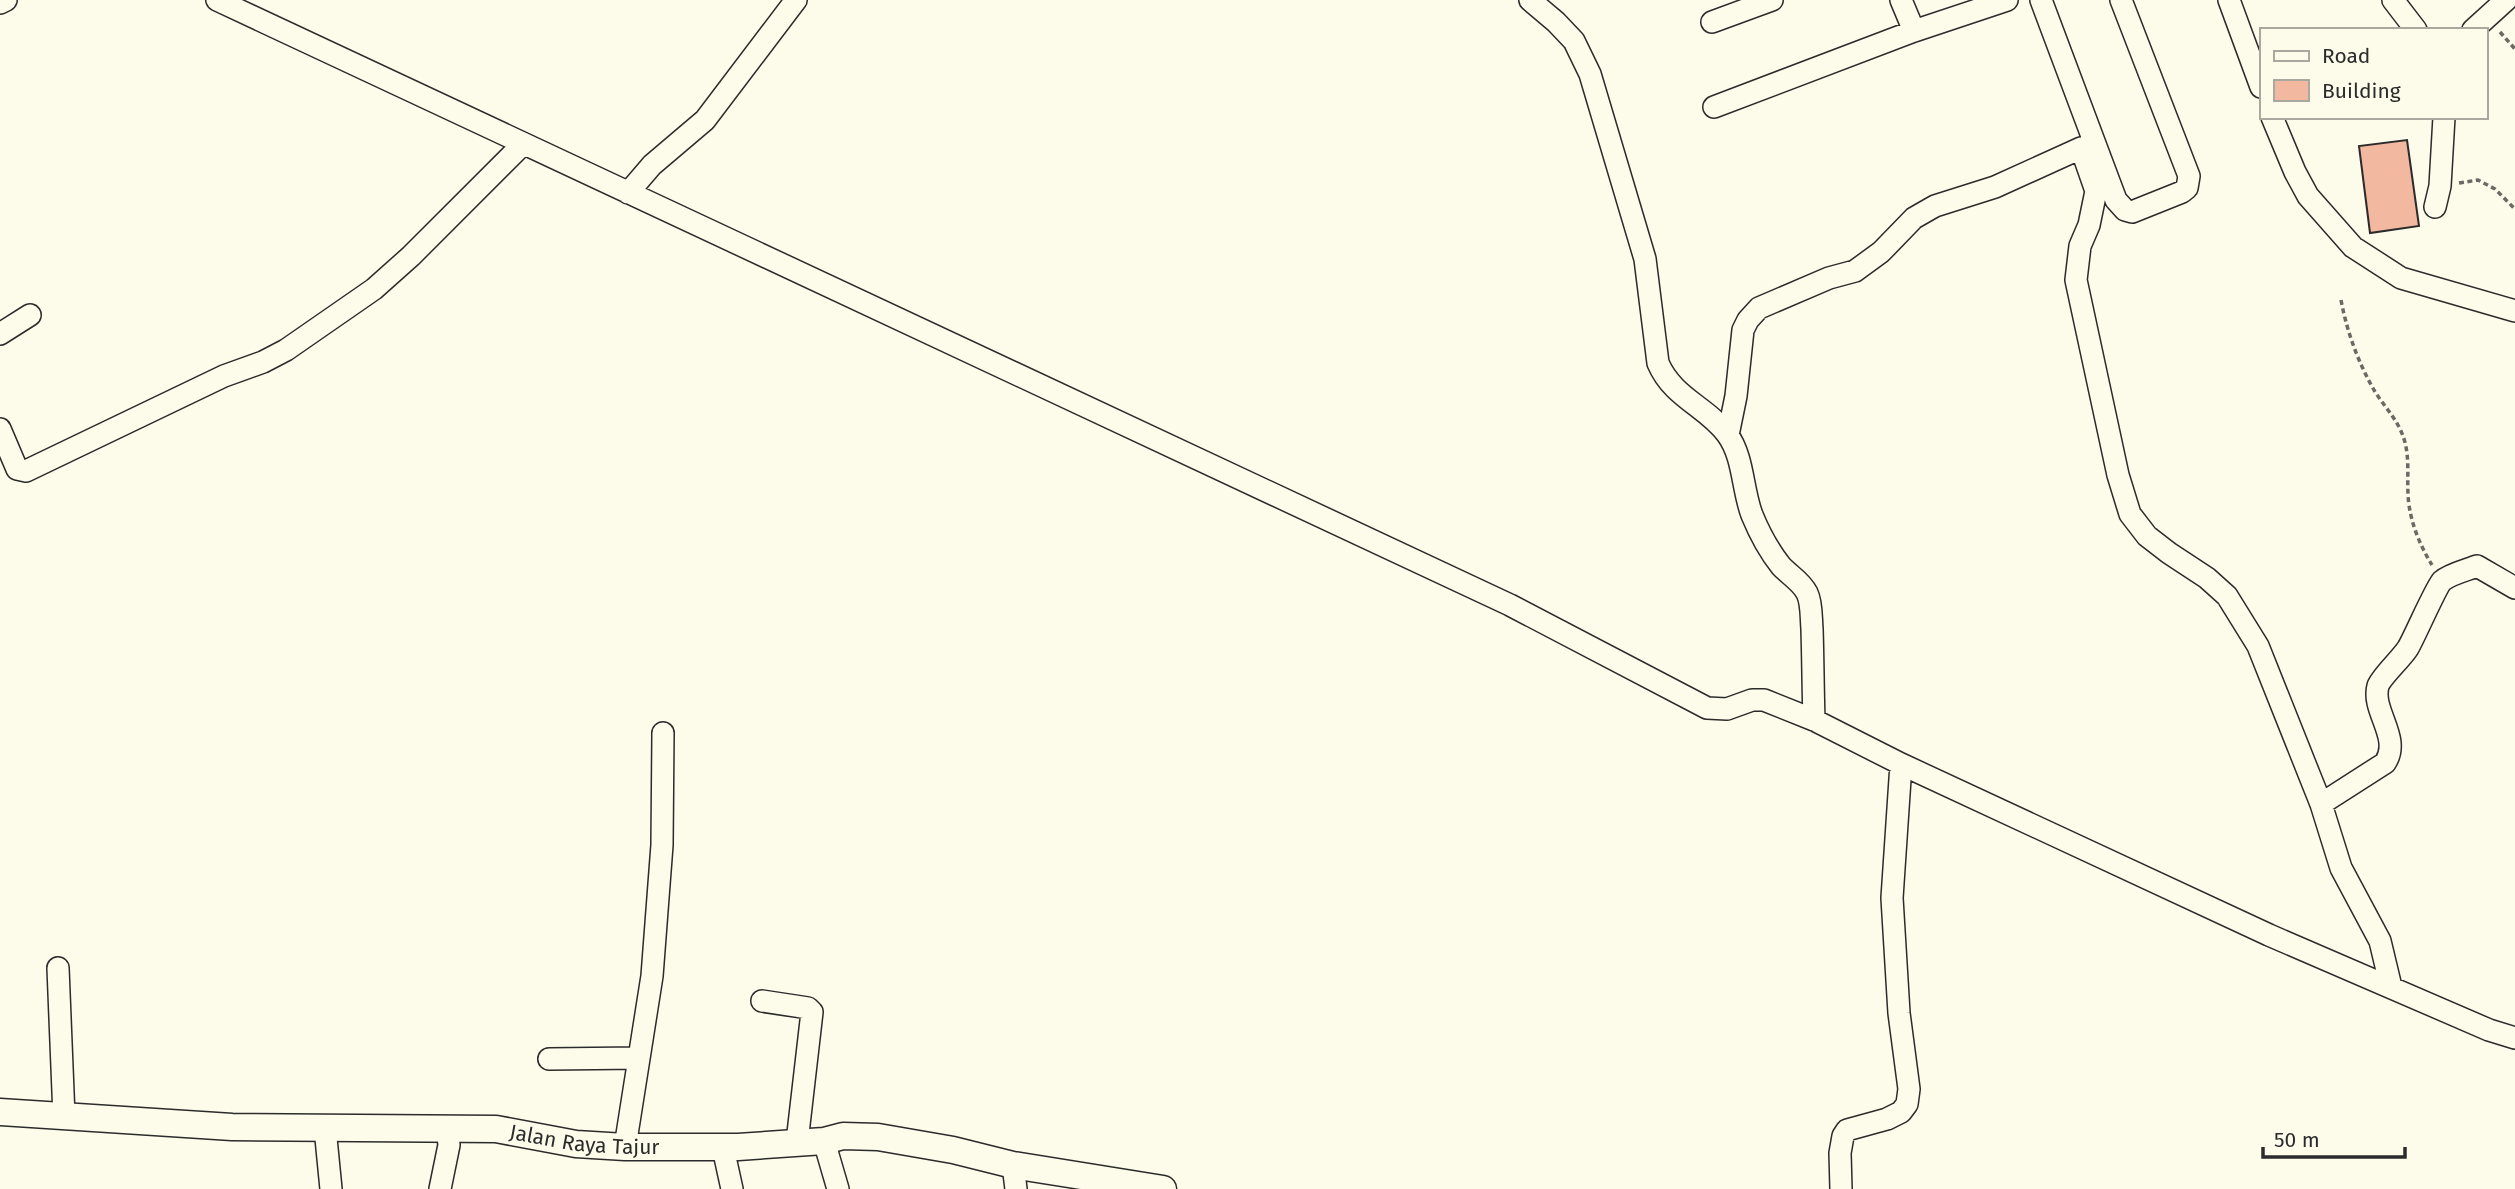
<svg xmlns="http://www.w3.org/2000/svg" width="2515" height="1189" font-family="'Fira Sans',sans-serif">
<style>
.building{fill:#f2b8a0;stroke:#2b2b2b;stroke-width:2}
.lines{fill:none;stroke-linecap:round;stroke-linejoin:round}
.minor-casing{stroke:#2b2b2b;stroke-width:24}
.major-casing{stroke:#2b2b2b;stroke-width:29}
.path{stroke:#6a6964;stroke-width:3.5;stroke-dasharray:5 3.5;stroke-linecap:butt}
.minor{stroke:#fdfbea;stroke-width:21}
.major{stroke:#fdfbea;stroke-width:26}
.labels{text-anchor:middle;stroke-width:5;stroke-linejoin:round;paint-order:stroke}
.street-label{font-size:21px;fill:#2b2b2b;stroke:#fdfbea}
</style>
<rect width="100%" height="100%" fill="#fdfbea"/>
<path class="building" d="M 2407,140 L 2419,226 L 2370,233 L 2359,146 Z"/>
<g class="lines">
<g class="minor-casing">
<path id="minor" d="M 217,0 L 1510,605 L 1707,708 L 1727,709 L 1752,700 L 1764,700 L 1814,720 L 1901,764 L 2269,935 L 2489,1030 L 2515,1038
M 1530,0 L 1556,22 L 1574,41 L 1590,74 L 1645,259 L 1658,363 C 1673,398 1706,406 1727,434 C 1744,457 1742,489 1752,515 C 1759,532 1769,551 1781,566 C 1789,575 1801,581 1807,593 C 1812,603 1811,618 1812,629 C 1813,660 1813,689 1814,720
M 1901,0 L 1914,31
M 2041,0 L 2116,200 L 2125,210 L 2132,212 L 2182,192 L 2187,188 L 2189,176 L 2121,0
M 2229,0 L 2261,87
M 2393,0 L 2416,30
M 0,3 L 6,0
M 1712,22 L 1772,0
M 2473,30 L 2506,0
M 1714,107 L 1914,31 L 2007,0
M 2272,117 L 2295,172 L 2308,196 L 2353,247 L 2401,278 L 2515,311
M 628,193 L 652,165 L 705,120 L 796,0
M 2435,207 L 2440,186 L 2444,117
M 0,334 L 30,315
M 0,429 L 17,469 L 26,471 L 224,376 L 263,362 L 286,350 L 374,289 L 411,256 L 523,144
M 1728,435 L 1736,396 L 1743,330 L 1748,320 L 1759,308 L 1829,278 L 1855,271 L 1881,252 L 1914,218 L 1935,206 L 1995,187 L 2081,148 L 2096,191 L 2089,225 L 2080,246 L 2076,280 L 2118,475 L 2130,514 L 2147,536 L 2169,553 L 2207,578 L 2227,596 L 2258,646 L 2321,804 L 2341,868 L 2380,941 L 2391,987
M 2321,804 L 2385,763 C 2402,738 2371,711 2378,686 C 2381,677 2401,659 2408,648 C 2415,636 2436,587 2442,581 C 2450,574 2467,570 2477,566 L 2515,588
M 58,968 L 64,1117
M 762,1001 L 808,1008 L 812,1012 L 797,1142
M 549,1059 L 639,1058
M 325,1128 L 331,1189
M 824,1141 L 838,1189
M 625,1147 L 652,976 L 662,845 L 663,733
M 723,1148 L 732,1189
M 1013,1165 L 1016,1189
M 440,1189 L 449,1145 L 447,1128
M 1841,1189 L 1840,1153 L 1843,1136 L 1847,1130 L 1887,1119 L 1901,1112 L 1907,1104 L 1909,1089 L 1899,1013 L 1892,898 L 1901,764"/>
</g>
<g class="major-casing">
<g id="major">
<path id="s1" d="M 0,1112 L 232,1127 L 496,1129 L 576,1144 L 625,1147 L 738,1147 L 824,1141 L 843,1136 L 878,1137 L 953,1150 L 1013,1165 L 1163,1189"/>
</g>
</g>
<path class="path" d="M 2500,32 L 2515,49
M 2459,183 L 2478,180 L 2495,189 L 2515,209
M 2341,300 C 2347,332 2358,362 2374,390 C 2383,405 2397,419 2403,436 C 2410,455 2407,475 2408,494 C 2409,519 2419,544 2432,565"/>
<use href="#minor" class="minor"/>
<use href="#major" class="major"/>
</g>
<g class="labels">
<g class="street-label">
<text dy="7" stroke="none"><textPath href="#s1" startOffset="586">Jalan Raya Tajur</textPath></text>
</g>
</g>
<rect x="2260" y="28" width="228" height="91" fill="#fdfbea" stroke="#a9a89e" stroke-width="2"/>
<rect x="2274" y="51" width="35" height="10" fill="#fdfbea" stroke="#a9a89e" stroke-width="2"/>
<text x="2322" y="63" font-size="21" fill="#2b2b2b">Road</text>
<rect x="2274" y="80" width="35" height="21" fill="#f2b8a0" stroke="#a9a89e" stroke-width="2"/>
<text x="2322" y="98" font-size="21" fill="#2b2b2b">Building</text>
<path d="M2263 1147v10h142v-10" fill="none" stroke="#2b2b2b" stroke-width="3.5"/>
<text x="2274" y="1147" font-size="21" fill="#2b2b2b" stroke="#fdfbea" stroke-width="5" paint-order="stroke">50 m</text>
</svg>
